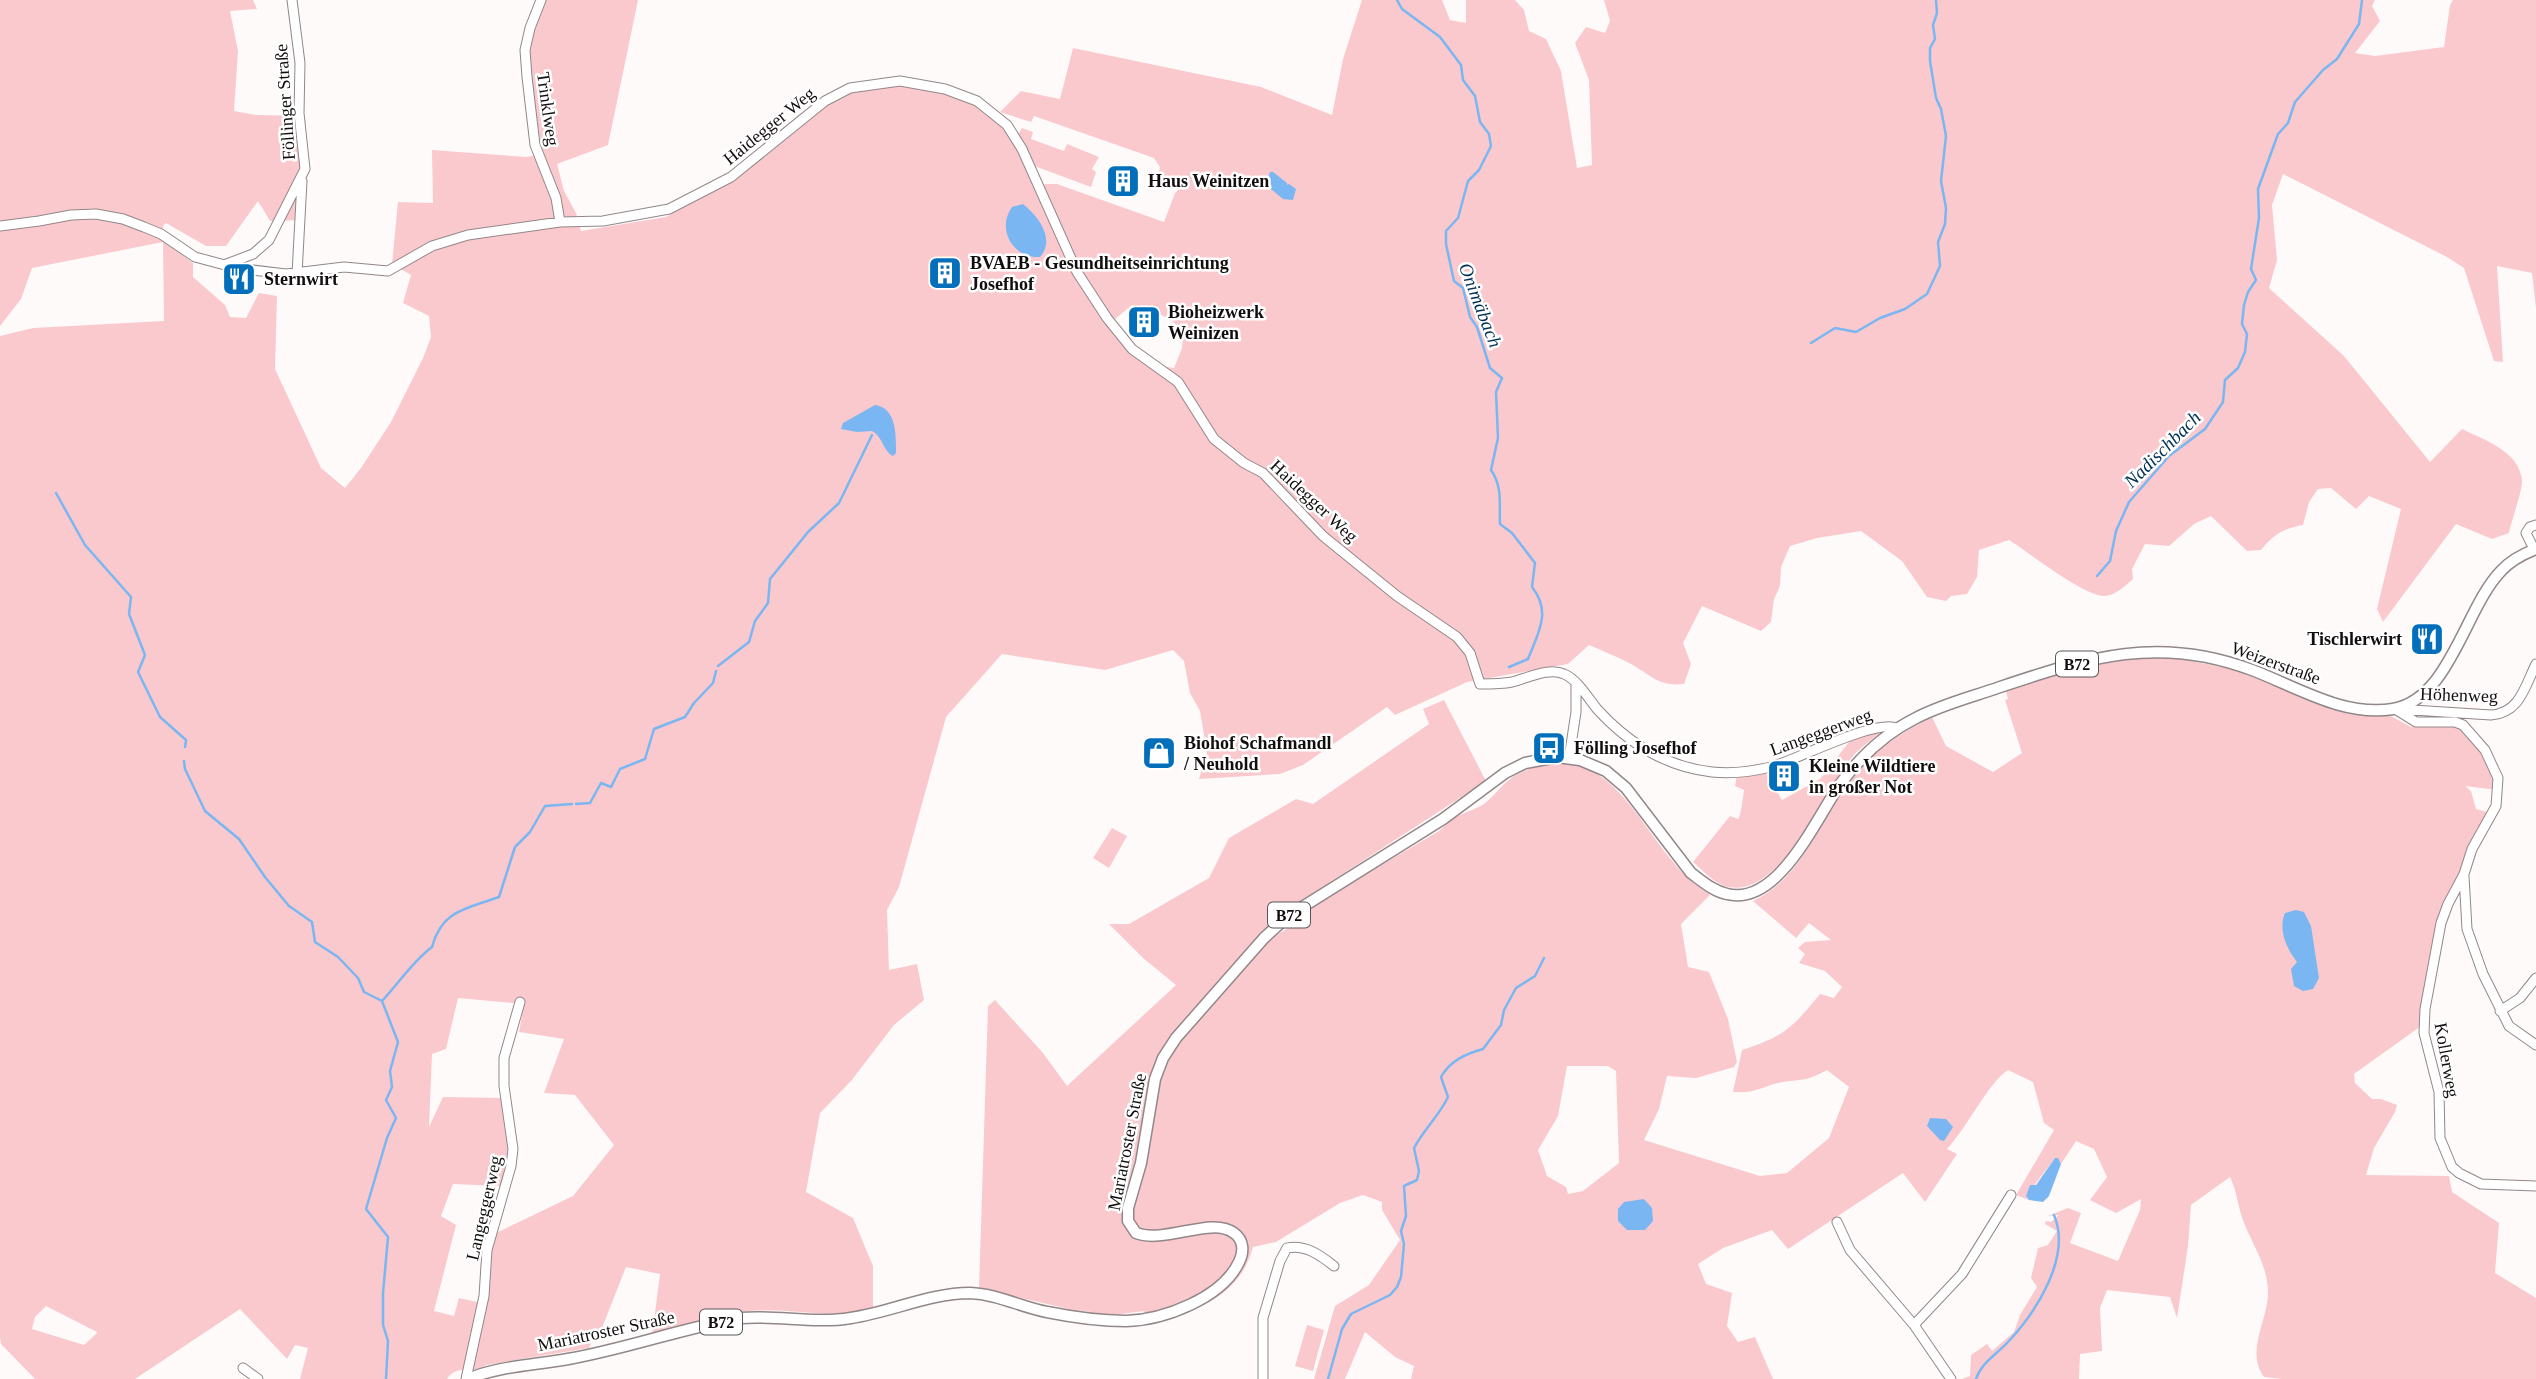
<svg xmlns="http://www.w3.org/2000/svg" width="2536" height="1379" font-family="'Times New Roman',serif">
<style>
.green{fill:#fac9ce;fill-rule:evenodd}
.water{fill:#7ab6f1}
.lines{fill:none;stroke-linecap:round;stroke-linejoin:round}
.stream{stroke:#7ab6f1;stroke-width:2.5}
.minor-casing{stroke:#928788;stroke-width:11}
.major-casing{stroke:#928788;stroke-width:13}
.minor{stroke:#fff;stroke-width:9}
.major{stroke:#fff;stroke-width:10}
.labels{text-anchor:middle;stroke-width:5;stroke-linejoin:round;paint-order:stroke}
.shield{fill:#fff;stroke:#595656;stroke-width:2}
.shield-label{font-size:16px;font-weight:bold;fill:#120e0e}
.street-label{font-size:18px;fill:#120e0e;stroke:#fff}
.poi-label{font-size:18px;font-weight:bold;fill:#120e0e;stroke:#fff;text-anchor:start}
.water-label{font-size:19px;font-style:italic;fill:#013055;stroke:#fff}
</style>
<rect width="100%" height="100%" fill="#fffafa"/>
<path class="green" d="M 0,0 L 253,0 L 257,9 L 230,11 L 238,51 L 234,111 L 256,115 L 305,116 L 308,171 L 304,187 L 303,220 L 270,221 L 258,201 L 226,246 L 206,246 L 166,223 L 163,226 L 163,241 L 193,263 L 193,277 L 225,305 L 230,317 L 246,318 L 259,293 L 277,296 L 275,369 L 321,468 L 345,488 L 361,468 L 391,422 L 423,358 L 431,337 L 429,316 L 403,303 L 411,275 L 392,264 L 398,202 L 433,203 L 432,150 L 526,157 L 542,154 L 528,53 L 538,0 L 638,0 L 608,145 L 557,164 L 564,191 L 576,213 L 581,231 L 666,217 L 726,181 L 838,94 L 884,82 L 962,94 L 1007,125 L 1077,272 L 1132,349 L 1155,365 L 1174,368 L 1182,348 L 1183,332 C 1171,315 1151,311 1132,305 L 1115,319 L 1109,313 L 1081,272 L 1042,188 L 1045,184 L 1057,184 L 1164,222 L 1175,193 L 1183,185 L 1158,176 L 1160,167 L 1154,158 L 1034,116 L 1031,122 L 1000,112 L 1021,91 L 1060,99 L 1073,48 L 1261,87 L 1332,115 L 1343,59 L 1362,0 L 1442,0 L 1450,20 L 1466,23 L 1466,0 L 1515,0 L 1524,10 L 1529,31 L 1546,39 L 1561,71 L 1577,168 L 1592,165 L 1589,80 L 1575,43 L 1586,27 L 1605,33 L 1610,21 L 1604,0 L 2375,0 L 2372,6 L 2380,21 L 2355,53 L 2375,56 L 2444,47 L 2450,5 L 2453,0 L 2536,0 L 2536,308 L 2532,273 L 2497,266 L 2503,362 L 2494,361 L 2464,268 L 2447,257 L 2283,174 L 2272,205 L 2277,260 L 2269,288 L 2344,356 L 2430,462 L 2462,429 C 2484,440 2519,451 2522,480 C 2523,489 2511,522 2509,533 L 2492,539 L 2456,524 L 2383,622 L 2377,609 L 2401,509 L 2369,496 L 2356,509 L 2331,488 L 2318,489 L 2309,502 L 2303,525 C 2284,528 2273,535 2261,550 L 2247,551 L 2211,516 L 2194,524 L 2169,546 L 2145,544 L 2132,569 L 2133,579 C 2125,586 2116,595 2105,596 C 2085,597 2028,552 2009,540 L 1979,550 L 1977,577 L 1967,594 L 1951,596 L 1946,601 L 1927,597 L 1902,561 L 1861,531 L 1817,538 L 1790,546 L 1781,567 L 1780,586 L 1774,599 L 1771,622 L 1761,631 L 1702,606 L 1683,643 L 1691,664 L 1684,684 C 1658,687 1650,674 1629,663 C 1616,656 1602,651 1589,645 L 1568,664 L 1467,682 L 1395,715 L 1387,707 L 1303,765 L 1280,774 L 1199,779 L 1207,753 L 1200,711 L 1190,693 L 1184,661 L 1173,650 L 1105,670 L 1002,654 L 946,717 L 899,887 L 887,910 L 889,970 L 917,964 L 924,1000 L 894,1025 L 851,1081 L 820,1113 L 806,1192 L 853,1218 L 873,1266 L 873,1310 C 831,1320 790,1307 748,1311 C 715,1314 684,1326 652,1336 L 660,1274 L 626,1267 L 598,1338 L 591,1343 L 589,1348 L 486,1365 C 473,1375 457,1363 447,1379 L 300,1379 L 308,1348 L 295,1345 L 287,1359 L 240,1309 L 135,1379 L 35,1379 L 1,1344 L 0,1338 L 0,336 L 33,328 L 164,321 L 163,242 L 32,268 L 21,299 L 0,326 ZM 458,998 L 524,1004 L 519,1032 L 564,1039 L 544,1093 L 575,1095 L 614,1145 L 573,1196 L 496,1233 L 489,1257 L 486,1304 L 459,1298 L 454,1316 L 434,1311 L 456,1225 L 441,1216 L 453,1184 L 502,1186 L 509,1140 L 503,1098 L 443,1097 L 429,1127 L 432,1054 L 446,1049 ZM 46,1306 L 97,1332 L 97,1333 L 84,1345 L 32,1329 L 35,1317 Z
M 1022,128 L 1033,132 L 1031,139 L 1064,151 L 1067,144 L 1099,157 L 1092,169 L 1096,172 L 1091,187 L 1037,167 L 1031,162 L 1017,136 Z
M 2170,657 L 2232,669 L 2327,706 L 2366,715 L 2389,715 L 2411,727 L 2451,724 L 2468,732 L 2491,767 L 2497,790 L 2465,786 L 2471,791 L 2476,809 L 2490,813 L 2445,902 L 2421,1026 L 2354,1074 L 2355,1083 L 2372,1099 L 2381,1099 L 2397,1105 L 2395,1112 L 2374,1148 L 2366,1175 L 2449,1176 L 2452,1192 L 2499,1223 L 2495,1273 L 2536,1298 L 2536,1379 L 2282,1379 L 2264,1377 C 2245,1352 2268,1320 2268,1293 C 2268,1260 2246,1238 2239,1207 C 2236,1195 2236,1190 2230,1177 L 2191,1205 L 2188,1246 L 2177,1318 L 2170,1297 L 2107,1290 L 2100,1308 L 2102,1351 L 2080,1354 L 2079,1379 L 1962,1379 L 1970,1376 L 1971,1355 L 1987,1344 L 1992,1351 L 2014,1332 L 2020,1315 L 2037,1287 L 2031,1278 L 2038,1248 L 2048,1245 L 2057,1231 L 2045,1224 L 2046,1221 L 2051,1222 L 2059,1215 L 2048,1216 L 2068,1208 L 2081,1213 L 2070,1243 L 2118,1261 L 2140,1210 L 2141,1199 L 2116,1213 L 2090,1200 L 2107,1177 L 2094,1149 L 2076,1141 L 2061,1164 L 2058,1159 L 2055,1158 L 2026,1196 L 2029,1200 L 2016,1195 L 2054,1130 L 2044,1123 L 2033,1082 L 2008,1070 C 1988,1083 1967,1128 1947,1149 L 1957,1154 L 1925,1202 L 1903,1173 L 1788,1249 L 1772,1230 L 1723,1248 L 1698,1264 L 1706,1284 L 1732,1293 L 1727,1326 L 1738,1342 L 1755,1337 L 1773,1379 L 1411,1379 L 1414,1366 L 1395,1357 L 1365,1332 L 1345,1379 L 1314,1379 L 1335,1306 L 1369,1285 L 1400,1240 L 1382,1210 L 1382,1202 L 1363,1195 L 1340,1203 L 1276,1242 L 1253,1247 C 1239,1299 1194,1311 1149,1323 L 1144,1311 L 1113,1315 L 1069,1309 L 979,1288 L 988,1006 L 995,1000 L 1043,1053 L 1067,1086 L 1176,985 L 1143,958 L 1109,924 L 1129,924 L 1209,878 L 1229,838 L 1296,799 L 1313,804 L 1429,724 L 1423,709 L 1444,700 L 1486,781 L 1287,910 L 1265,931 L 1272,938 C 1280,931 1290,931 1294,917 L 1439,831 C 1445,826 1452,818 1460,815 C 1469,811 1476,809 1484,804 C 1497,794 1504,780 1520,773 C 1600,734 1632,814 1674,863 C 1684,876 1696,885 1710,895 L 1681,924 L 1688,967 L 1709,972 L 1728,1019 L 1737,1062 L 1734,1067 L 1696,1078 L 1667,1076 L 1659,1109 L 1644,1140 L 1760,1176 L 1787,1173 L 1829,1138 L 1849,1087 L 1827,1070 C 1807,1081 1804,1079 1783,1082 C 1762,1086 1757,1094 1733,1092 L 1742,1050 C 1785,1036 1792,1028 1820,994 L 1834,998 L 1842,987 L 1825,971 L 1799,963 L 1805,954 L 1798,948 L 1805,942 L 1831,940 L 1809,923 L 1796,938 L 1753,901 C 1803,878 1819,820 1851,780 C 1873,751 1900,733 1932,717 L 1946,746 L 1993,772 L 2022,753 L 2005,700 L 2008,699 L 2006,691 C 2060,674 2113,657 2170,657 ZM 1567,1066 L 1608,1066 L 1616,1071 L 1619,1163 L 1583,1191 L 1568,1194 L 1566,1187 L 1547,1176 L 1538,1150 L 1558,1116 Z
M 1881,732 C 1870,741 1857,750 1849,761 C 1822,794 1781,898 1728,887 C 1715,884 1703,871 1693,862 L 1730,816 L 1738,819 C 1741,815 1743,797 1744,790 L 1735,786 L 1737,775 L 1766,773 L 1782,800 L 1820,779 L 1853,737 Z
M 1112,828 L 1127,836 L 1109,868 L 1093,858 Z
M 1307,1325 L 1324,1330 L 1313,1371 L 1295,1366 Z"/>
<path class="water" d="M 1270,172 L 1273,172 L 1287,183 L 1287,185 L 1289,184 L 1296,189 L 1293,200 L 1283,199 L 1266,185 Z
M 1023,204 C 1038,216 1056,239 1040,257 C 1013,259 996,229 1012,207 Z
M 875,405 C 897,408 896,436 896,453 L 893,456 C 883,451 883,437 872,431 L 857,432 L 841,429 L 843,423 Z
M 2296,910 L 2304,912 L 2311,926 L 2319,978 L 2313,989 L 2303,991 L 2294,986 L 2291,969 L 2297,962 C 2286,948 2278,929 2285,913 Z
M 1930,1118 L 1946,1119 L 1953,1127 L 1944,1141 L 1940,1140 L 1927,1126 Z
M 2055,1158 L 2058,1158 L 2061,1164 L 2049,1196 L 2043,1202 L 2029,1200 L 2026,1196 L 2030,1185 L 2036,1185 Z
M 1644,1199 L 1652,1208 L 1653,1221 L 1645,1230 L 1627,1230 L 1618,1221 L 1618,1209 L 1624,1202 Z"/>
<g class="lines">
<path class="stream" d="M 1397,0 L 1402,9 L 1440,37 L 1461,65 L 1463,80 L 1475,96 L 1480,122 L 1489,134 L 1491,146 L 1479,170 L 1468,181 L 1458,218 L 1446,231 L 1446,244 L 1454,281 L 1463,288 L 1470,317 L 1477,327 L 1490,368 L 1502,378 L 1496,392 L 1498,438 L 1491,470 C 1503,487 1499,505 1500,524 L 1512,533 L 1535,563 L 1532,587 C 1552,612 1538,633 1528,659 L 1509,667
M 1811,343 L 1835,328 L 1856,332 L 1880,318 L 1905,309 L 1927,294 L 1940,266 L 1938,242 L 1945,224 L 1946,208 L 1941,181 L 1946,136 L 1941,109 L 1936,98 L 1930,61 L 1930,48 L 1935,39 L 1933,25 L 1937,13 L 1936,0
M 56,493 L 85,545 L 131,597 L 129,614 L 145,655 L 138,672 L 160,717 L 186,740 L 185,747
M 2097,576 L 2110,561 L 2116,531 L 2129,502 L 2169,456 L 2205,429 L 2223,402 L 2225,380 L 2238,368 L 2245,352 L 2247,334 L 2242,324 L 2244,305 L 2248,292 L 2256,280 L 2251,269 L 2259,218 L 2258,189 L 2278,134 L 2288,123 L 2295,102 L 2323,70 L 2337,59 L 2359,24 L 2362,0
M 718,666 L 749,642 L 755,621 L 768,603 L 770,579 L 808,532 L 839,503 L 872,435
M 184,761 L 185,769 L 205,811 L 239,839 L 265,877 L 289,906 L 312,922 L 315,942 L 338,957 L 358,978 L 364,992 L 382,1001 L 398,1042 L 390,1071 L 392,1087 L 386,1100 L 396,1118 L 387,1138 L 366,1209 L 388,1237 L 383,1293 L 383,1325 L 388,1341 L 386,1379
M 576,804 L 590,803 L 601,783 L 611,787 L 620,769 L 645,759 L 654,729 L 685,717 L 694,703 L 713,683 L 716,671
M 382,1001 C 399,983 412,962 432,947 C 442,910 466,909 499,897 L 515,847 L 530,832 L 545,806 L 572,804
M 1328,1379 L 1342,1329 L 1351,1314 L 1390,1295 L 1397,1287 L 1401,1277 L 1404,1244 L 1401,1231 L 1406,1216 L 1404,1186 L 1417,1180 L 1419,1171 L 1414,1148 C 1424,1129 1439,1116 1448,1097 L 1441,1077 C 1450,1061 1465,1054 1483,1049 L 1501,1025 L 1504,1010 L 1516,988 L 1535,976 L 1544,958
M 1976,1379 C 1981,1363 1997,1354 2008,1342 C 2036,1312 2072,1257 2054,1215"/>
<g class="minor-casing">
<path id="minor" d="M 541,0 L 530,28 L 525,50 L 527,77 L 535,145 L 556,198 L 560,222
M 0,226 L 39,221 L 71,215 L 96,214 L 123,219 L 144,227 L 161,234 L 195,257 L 236,268 L 286,274 L 344,267 L 388,271 L 432,246 L 468,235 L 560,222 L 603,221 L 669,209 L 731,177 L 825,101 L 850,88 L 900,81 L 945,89 L 977,101 L 1007,125 L 1022,149 L 1077,272 L 1107,318 L 1132,349 L 1178,382 L 1214,439 L 1244,463 L 1263,473 L 1323,536 L 1397,596 L 1457,637 L 1470,653 L 1480,684 C 1491,684 1502,684 1512,682 C 1528,678 1549,667 1564,674 C 1578,680 1588,698 1597,709 C 1628,743 1667,767 1712,772 C 1730,774 1754,771 1771,767 C 1799,759 1874,719 1897,728
M 224,265 L 253,254 L 269,240 L 305,169 L 299,113 L 300,63 L 292,0
M 297,274 L 302,181
M 2534,549 L 2526,533 L 2530,527 L 2536,525
M 2395,709 L 2416,722 L 2455,722 L 2463,725 L 2485,750 L 2498,778 L 2496,806 L 2472,849 L 2464,874 L 2448,904 L 2441,923 L 2425,1009 L 2424,1033 L 2439,1092 L 2440,1138 L 2452,1167 L 2459,1173 L 2481,1184 L 2536,1186
M 2397,709 L 2491,715 C 2520,713 2525,686 2536,664
M 1569,758 L 1576,712 L 1576,684
M 2464,876 L 2467,929 L 2483,974 L 2509,1026 L 2536,1045
M 2500,1011 L 2520,998 L 2536,978
M 1837,1222 L 1850,1250 L 1914,1325 L 1951,1379
M 1914,1325 L 1962,1274 L 2011,1195
M 243,1368 L 258,1379
M 466,1379 L 484,1296 L 487,1250 L 511,1166 L 513,1149 L 504,1086 L 504,1058 L 520,1002
M 1263,1379 L 1263,1318 L 1280,1261 L 1287,1248 C 1305,1244 1320,1255 1334,1266"/>
</g>
<g class="major-casing">
<path id="major" d="M 468,1379 C 498,1366 535,1365 568,1359 C 626,1349 682,1328 741,1318 C 778,1315 814,1324 851,1318 C 891,1312 930,1293 970,1293 C 997,1294 1021,1307 1047,1312 C 1072,1317 1100,1321 1126,1321 C 1164,1320 1222,1298 1239,1262 C 1244,1252 1244,1240 1234,1233 C 1212,1216 1165,1244 1136,1233 L 1128,1221 L 1128,1208 L 1141,1163 L 1155,1079 L 1163,1058 L 1176,1038 L 1264,938 L 1288,916 L 1443,819 L 1505,773 L 1525,763 L 1557,757 L 1580,760 L 1606,771 L 1626,788 L 1691,873 C 1702,881 1713,891 1727,894 C 1779,907 1817,816 1841,783 C 1861,756 1886,733 1916,718 C 1943,704 1972,697 2000,687 C 2090,657 2159,635 2252,670 C 2297,687 2343,717 2393,709 C 2450,699 2465,608 2501,571 C 2510,561 2523,554 2536,549"/>
</g>
<use href="#minor" class="minor"/>
<use href="#major" class="major"/>
</g>
<defs>
<g id="building-square" transform="scale(1.75)"><rect x="-9" y="-9" width="18" height="18" rx="4" fill="#036fba" stroke="#fff"/><path d="M-4-6H4V6H1V3H-1V6H-4ZM-2.5-4.3h1.7v1.8h-1.7ZM.8-4.3h1.7v1.8H.8ZM-2.5-1h1.7V.8h-1.7ZM.8-1h1.7V.8H.8Z" fill="#fff"/></g>
<g id="restaurant-square" transform="scale(1.75)"><rect x="-9" y="-9" width="18" height="18" rx="4" fill="#036fba" stroke="#fff"/><path d="M-5-6h1v4h1v-4h1v4h1v-4h1v5L-1.5 .5V6h-2V.5L-5-1ZM5-6V6H3V1.5H1.5Q1.5-4 5-6Z" fill="#fff"/></g>
<g id="bus-square" transform="scale(1.75)"><rect x="-9" y="-9" width="18" height="18" rx="4" fill="#036fba" stroke="#fff"/><path d="M-5-6H5V4H4V6H2V4H-2V6H-4V4H-5ZM-3.5-4V0h7V-4ZM-3.5 1.2v1.5H-2V1.2ZM2 1.2v1.5H3.5V1.2Z" fill="#fff"/></g>
<g id="shop-square" transform="scale(1.75)"><rect x="-9" y="-9" width="18" height="18" rx="4" fill="#036fba" stroke="#fff"/><path d="M-5-2.5h2.3a2.7 3.5 0 0 1 5.4 0H5L5.5 6h-11ZM-1.5-2.5h3a1.5 2.3 0 0 0-3 0Z" fill="#fff"/></g>
</defs>
<g fill-rule="evenodd">
<use href="#building-square" x="1123" y="181"/>
<use href="#building-square" x="945" y="273"/>
<use href="#restaurant-square" x="239" y="279"/>
<use href="#building-square" x="1144" y="322"/>
<use href="#restaurant-square" x="2427" y="639"/>
<use href="#bus-square" x="1549" y="748"/>
<use href="#shop-square" x="1159" y="753"/>
<use href="#building-square" x="1784" y="776"/>
</g>
<g class="labels">
<g class="shield">
<rect x="2056" y="651.5" width="42" height="25" rx="5"/>
<rect x="1268" y="902.5" width="42" height="25" rx="5"/>
<rect x="700" y="1309.5" width="42" height="25" rx="5"/>
</g>
<g class="shield-label">
<text x="2077" y="670">B72</text>
<text x="1289" y="921">B72</text>
<text x="721" y="1328">B72</text>
</g>
<g class="street-label">
<text transform="translate(285 102) rotate(-94)" y="6">Föllinger Straße</text>
<text transform="translate(548 109) rotate(82)" y="6">Trinklweg</text>
<text transform="translate(769 126) rotate(-39)" y="6">Haidegger Weg</text>
<text transform="translate(1314 501) rotate(43)" y="6">Haidegger Weg</text>
<text transform="translate(2276 663) rotate(20)" y="6">Weizerstraße</text>
<text transform="translate(2459 695) rotate(2)" y="6">Höhenweg</text>
<text transform="translate(1821 732) rotate(-20)" y="6">Langeggerweg</text>
<text transform="translate(2447 1060) rotate(80)" y="6">Kollerweg</text>
<text transform="translate(1127 1142) rotate(-79)" y="6">Mariatroster Straße</text>
<text transform="translate(484 1208) rotate(-77)" y="6">Langeggerweg</text>
<text transform="translate(606 1331) rotate(-12)" y="6">Mariatroster Straße</text>
</g>
<g class="poi-label">
<text x="1148" y="187">Haus Weinitzen</text>
<text x="970" y="269">BVAEB - Gesundheitseinrichtung<tspan x="970" dy="21">Josefhof</tspan></text>
<text x="264" y="285">Sternwirt</text>
<text x="1168" y="318">Bioheizwerk<tspan x="1168" dy="21">Weinizen</tspan></text>
<text x="2402" y="645" text-anchor="end">Tischlerwirt</text>
<text x="1184" y="749">Biohof Schafmandl<tspan x="1184" dy="21">/ Neuhold</tspan></text>
<text x="1574" y="754">Fölling Josefhof</text>
<text x="1809" y="772">Kleine Wildtiere<tspan x="1809" dy="21">in großer Not</tspan></text>
</g>
<g class="water-label">
<text transform="translate(1481 305) rotate(69)" y="7">Onimäbach</text>
<text transform="translate(2162 449) rotate(-45)" y="7">Nadischbach</text>
</g>
</g>
</svg>
